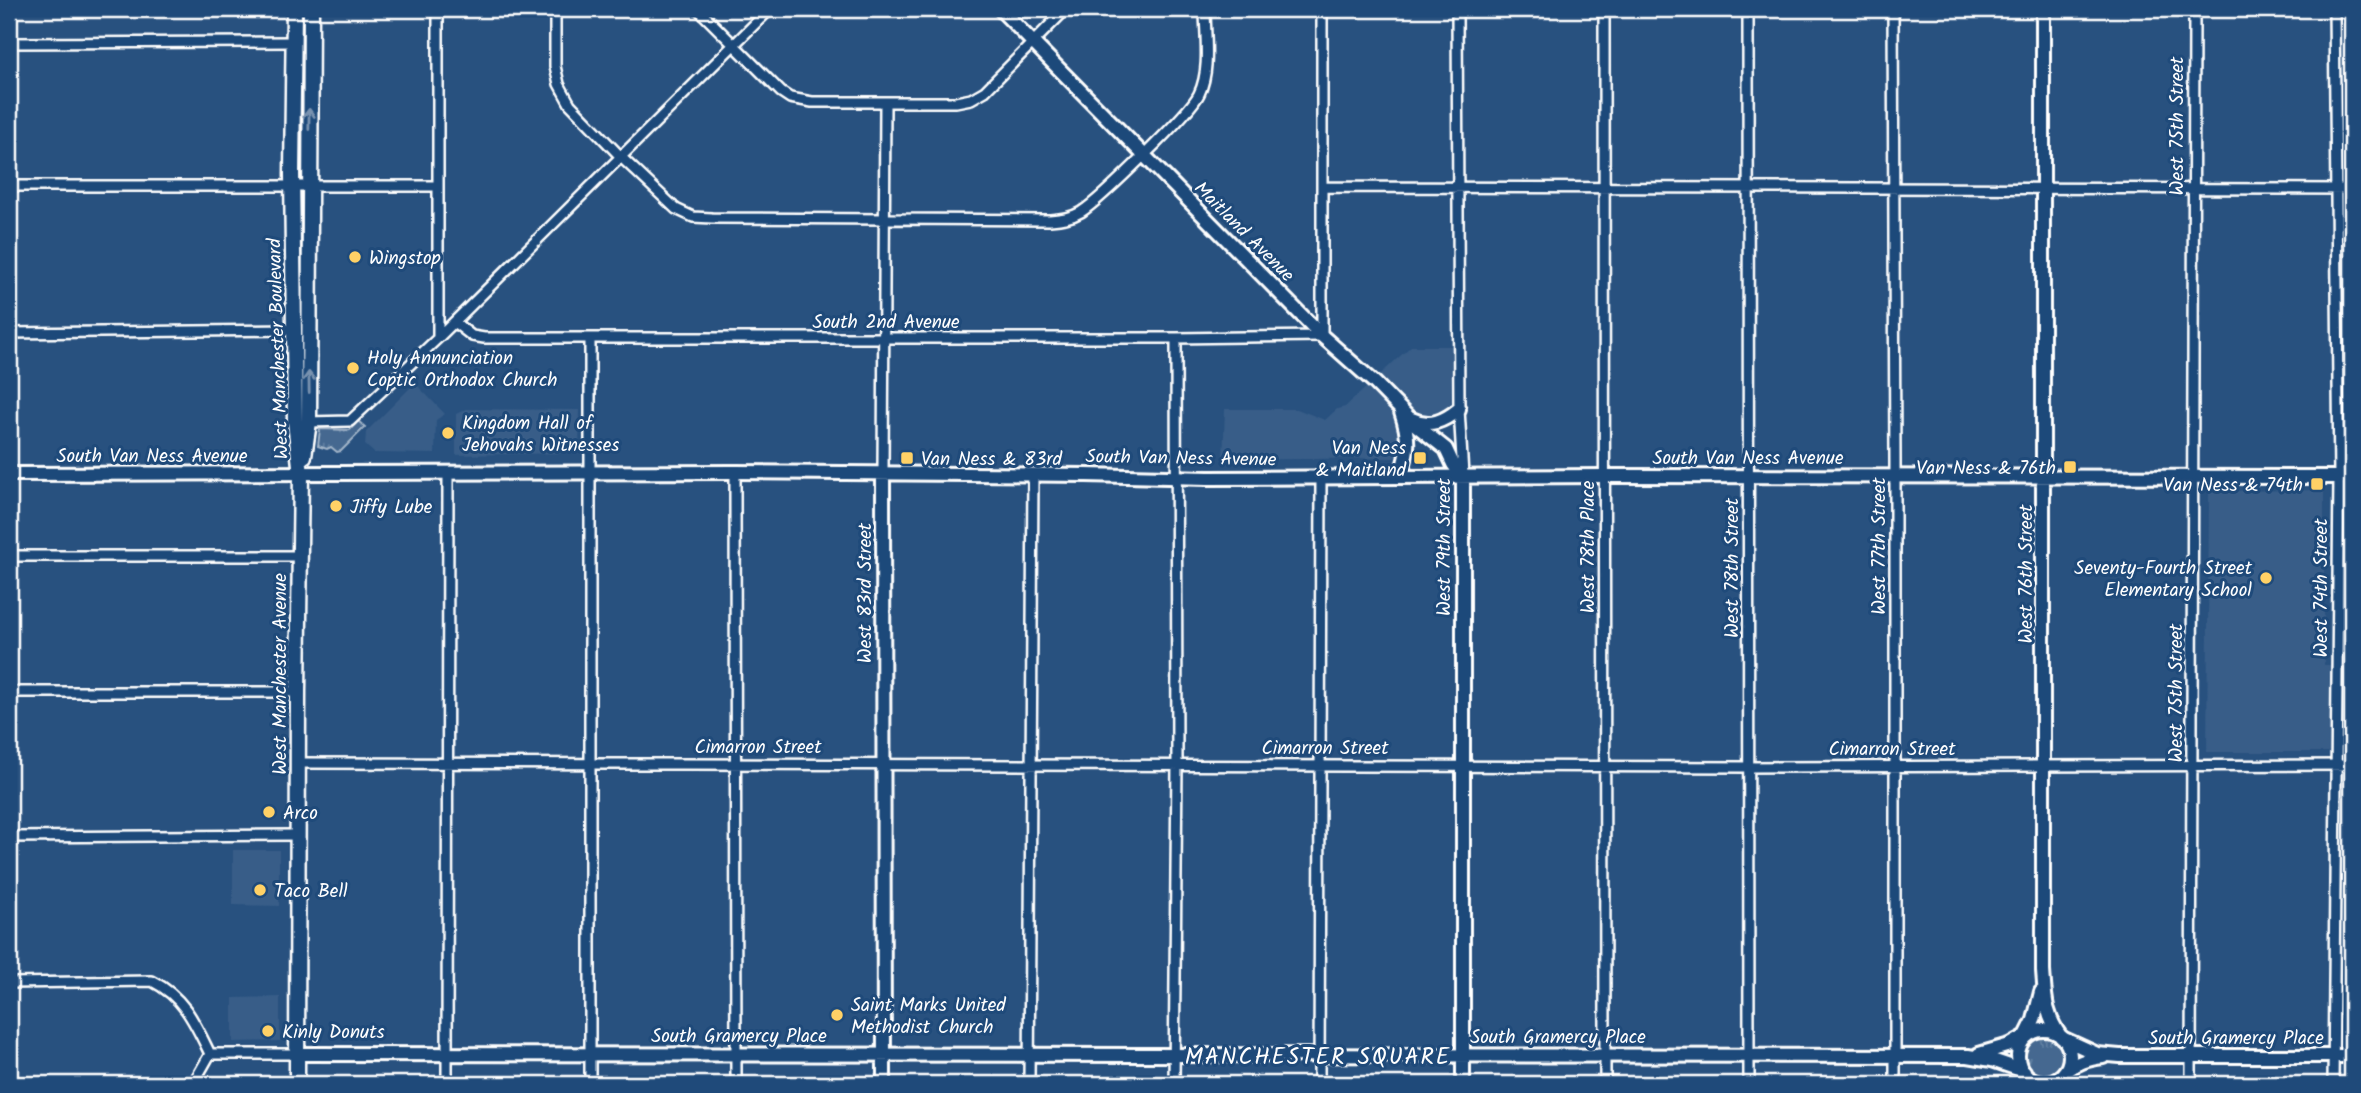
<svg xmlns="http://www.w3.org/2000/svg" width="2361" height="1093" font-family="Kalam,sans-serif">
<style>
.built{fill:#375d88}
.grass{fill:url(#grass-tufts);stroke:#a2b4c8;stroke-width:2}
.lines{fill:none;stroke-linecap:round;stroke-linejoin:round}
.street-casing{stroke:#fff;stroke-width:14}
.secondary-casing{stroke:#fff;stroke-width:18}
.primary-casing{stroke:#fff;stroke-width:19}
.street{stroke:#1f4a7a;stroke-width:9}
.secondary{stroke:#1f4a7a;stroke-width:12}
.primary{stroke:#1f4a7a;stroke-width:14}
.oneway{stroke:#7992af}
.poi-dot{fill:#ffd166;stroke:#1f4a7a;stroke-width:2.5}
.labels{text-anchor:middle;stroke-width:6;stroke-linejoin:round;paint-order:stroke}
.street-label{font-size:19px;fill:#fff;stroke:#1f4a7a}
.poi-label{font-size:19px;fill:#fff;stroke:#1f4a7a;text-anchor:start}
.quarter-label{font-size:23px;letter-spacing:2px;fill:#fff;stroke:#1f4a7a}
</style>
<defs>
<pattern id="grass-tufts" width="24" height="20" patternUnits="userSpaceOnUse" patternTransform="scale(1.75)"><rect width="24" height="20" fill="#446890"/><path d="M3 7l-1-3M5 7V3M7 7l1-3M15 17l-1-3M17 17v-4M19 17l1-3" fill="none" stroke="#607fa1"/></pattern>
</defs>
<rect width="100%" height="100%" fill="#28517f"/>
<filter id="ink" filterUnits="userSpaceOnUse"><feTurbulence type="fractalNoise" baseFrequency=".0143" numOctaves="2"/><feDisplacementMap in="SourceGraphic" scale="14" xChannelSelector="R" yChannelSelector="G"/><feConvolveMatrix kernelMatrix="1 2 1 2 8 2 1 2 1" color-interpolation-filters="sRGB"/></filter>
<g filter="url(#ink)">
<path class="built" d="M 1411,346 L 1452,346 L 1451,410 L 1394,458 L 1223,460 L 1225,409 L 1297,409 L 1325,420 L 1337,409 L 1345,407 Z
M 415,383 L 445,414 L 436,420 L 435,454 L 374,453 L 365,445 L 366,432 Z
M 466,409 L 580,410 L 579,450 L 575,453 L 456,455 L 456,414 Z
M 2324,490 L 2324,665 L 2352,665 L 2352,752 L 2207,752 L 2209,491 Z
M 233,850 L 279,850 L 279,906 L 233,905 Z
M 280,997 L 280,1041 L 233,1042 L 233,998 Z"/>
<path class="grass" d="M 358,421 L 365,427 L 341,451 L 337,452 L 331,447 L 327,449 L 318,446 L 320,429 L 350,430 Z
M2021 1056a23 23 0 1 1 46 0a23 23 0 1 1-46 0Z"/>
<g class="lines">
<g class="street-casing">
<path id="street" d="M 555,9 L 555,66 L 559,84 L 570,104 L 621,157 L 676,209 L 693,217 L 712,218 L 1050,220 C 1061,219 1071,218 1081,212 C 1100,200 1190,113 1199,94 C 1211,70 1205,35 1205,9
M 698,9 L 781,92 L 790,98 L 812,102 L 956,102 L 971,99 L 985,91 L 1066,9
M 1457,9 L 1459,409 L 1463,475
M 1604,9 L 1605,1084
M 1748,9 L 1749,1084
M 1893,9 L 1895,462 L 1895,1084
M 9,43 L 294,42
M 9,186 L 437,186
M 1322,187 L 2352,189
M 454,322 L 472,336 L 484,338 L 1176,338 L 1322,336 L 1322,9
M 9,333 L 294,330
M 438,338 L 438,9
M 307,422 L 350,421 L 438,338 L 770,9
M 735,472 L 736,1084
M 883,474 L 885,102
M 9,556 L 300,556
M 9,692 L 298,692
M 298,763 L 1749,767 L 2352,765
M 9,837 L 298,835
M 9,983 L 152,981 C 184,997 195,1023 210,1054
M 210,1054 L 297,1054
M 193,1084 L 210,1054
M 447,1084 L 448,473
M 590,1084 L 590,338
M 1029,1084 L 1033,475
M 1174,1084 L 1177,764 L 1176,338
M 1319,1084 L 1321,477
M 2191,1084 L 2194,9
M 2333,1084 L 2339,477 L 2334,9"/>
</g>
<g class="secondary-casing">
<path id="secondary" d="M 1000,9 L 1322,336 L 1375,383 L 1417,426 L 1446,449 L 1453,464 L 1463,477 L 1463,1084
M 2043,9 L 2043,971 C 2045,997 2045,1015 2061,1037
M 1412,419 C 1430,428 1444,421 1459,409
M 9,474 L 735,472 L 1086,475 L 1208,478 L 1605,476 L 2352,477
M 883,474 L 884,1084
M 1400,477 C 1409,450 1410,439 1401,412
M2018 1056a26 26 0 1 1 52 0a26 26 0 1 1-52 0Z
M 2026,1036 L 2034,1020 L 2041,992
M 2062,1038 L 2097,1054 L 2120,1056 L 2352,1056
M 297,1054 L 1968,1056 L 1992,1060 L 2024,1071
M 1979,1054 L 2010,1045 L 2024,1037
M 2065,1072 C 2077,1062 2088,1059 2103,1057"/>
</g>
<g class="primary-casing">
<path id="primary" d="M 294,9 L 292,174 L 294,330 L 295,422 L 301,474 L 298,692 L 297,1084
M 304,456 L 309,422 L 311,9"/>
</g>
<use href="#street" class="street"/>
<use href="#secondary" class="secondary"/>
<use href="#primary" class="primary"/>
</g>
<defs><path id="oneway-shaft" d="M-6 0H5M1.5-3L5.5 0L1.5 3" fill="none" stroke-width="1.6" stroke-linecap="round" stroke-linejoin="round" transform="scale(1.75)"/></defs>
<g class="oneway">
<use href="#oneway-shaft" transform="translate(309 119) rotate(-89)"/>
<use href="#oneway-shaft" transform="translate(309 382) rotate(-91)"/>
</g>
</g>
<g class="poi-dot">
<circle cx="355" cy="257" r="7"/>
<circle cx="353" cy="368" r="7"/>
<circle cx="448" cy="433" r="7"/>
<rect x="900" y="451" width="14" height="14" rx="3.5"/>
<rect x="1413" y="451" width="14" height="14" rx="3.5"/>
<rect x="2063" y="460" width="14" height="14" rx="3.5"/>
<rect x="2310" y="477" width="14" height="14" rx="3.5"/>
<circle cx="336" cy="506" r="7"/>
<circle cx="2266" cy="578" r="7"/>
<circle cx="269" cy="812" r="7"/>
<circle cx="260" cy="890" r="7"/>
<circle cx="837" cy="1015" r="7"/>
<circle cx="268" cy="1031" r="7"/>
</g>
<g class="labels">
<g class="street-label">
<text transform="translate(2176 126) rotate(-90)" y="7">West 75th Street</text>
<text transform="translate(1245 231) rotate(45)" y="7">Maitland Avenue</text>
<text x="886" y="328">South 2nd Avenue</text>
<text transform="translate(277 349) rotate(-92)" y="7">West Manchester Boulevard</text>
<text x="152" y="462">South Van Ness Avenue</text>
<text transform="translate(1181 457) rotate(1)" y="7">South Van Ness Avenue</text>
<text x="1748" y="464">South Van Ness Avenue</text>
<text transform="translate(1878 546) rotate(-90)" y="7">West 77th Street</text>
<text transform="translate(1443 547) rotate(-90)" y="7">West 79th Street</text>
<text transform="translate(1587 547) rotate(-90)" y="7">West 78th Place</text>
<text transform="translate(1731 568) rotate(-90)" y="7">West 78th Street</text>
<text transform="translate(2025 574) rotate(-90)" y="7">West 76th Street</text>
<text transform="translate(2320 588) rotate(-90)" y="7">West 74th Street</text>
<text transform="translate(864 593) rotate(-90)" y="7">West 83rd Street</text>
<text transform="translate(279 674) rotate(-90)" y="7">West Manchester Avenue</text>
<text transform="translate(2175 693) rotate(-90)" y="7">West 75th Street</text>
<text x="758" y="753">Cimarron Street</text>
<text x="1325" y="754">Cimarron Street</text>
<text x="1892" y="755">Cimarron Street</text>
<text x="739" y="1042">South Gramercy Place</text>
<text x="1558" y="1043">South Gramercy Place</text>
<text x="2236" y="1044">South Gramercy Place</text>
</g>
<g class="poi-label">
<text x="369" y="264">Wingstop</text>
<text x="367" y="364">Holy Annunciation<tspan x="367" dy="22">Coptic Orthodox Church</tspan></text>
<text x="462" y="429">Kingdom Hall of<tspan x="462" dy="22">Jehovahs Witnesses</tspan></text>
<text x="1406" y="454" text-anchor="end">Van Ness<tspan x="1406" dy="22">&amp; Maitland</tspan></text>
<text x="921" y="465">Van Ness &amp; 83rd</text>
<text x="2056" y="474" text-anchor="end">Van Ness &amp; 76th</text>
<text x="2303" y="491" text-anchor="end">Van Ness &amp; 74th</text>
<text x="350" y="513">Jiffy Lube</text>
<text x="2252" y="574" text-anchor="end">Seventy-Fourth Street<tspan x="2252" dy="22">Elementary School</tspan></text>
<text x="283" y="819">Arco</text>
<text x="274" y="897">Taco Bell</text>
<text x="851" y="1011">Saint Marks United<tspan x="851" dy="22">Methodist Church</tspan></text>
<text x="282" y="1038">Kinly Donuts</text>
</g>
<g class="quarter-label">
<text x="1318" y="1064">MANCHESTER SQUARE</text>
</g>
</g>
<rect width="2361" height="1093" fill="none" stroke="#1f4a7a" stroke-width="35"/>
<rect x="18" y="18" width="2326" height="1058" fill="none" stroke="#fff" stroke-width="2.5" filter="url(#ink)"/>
</svg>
